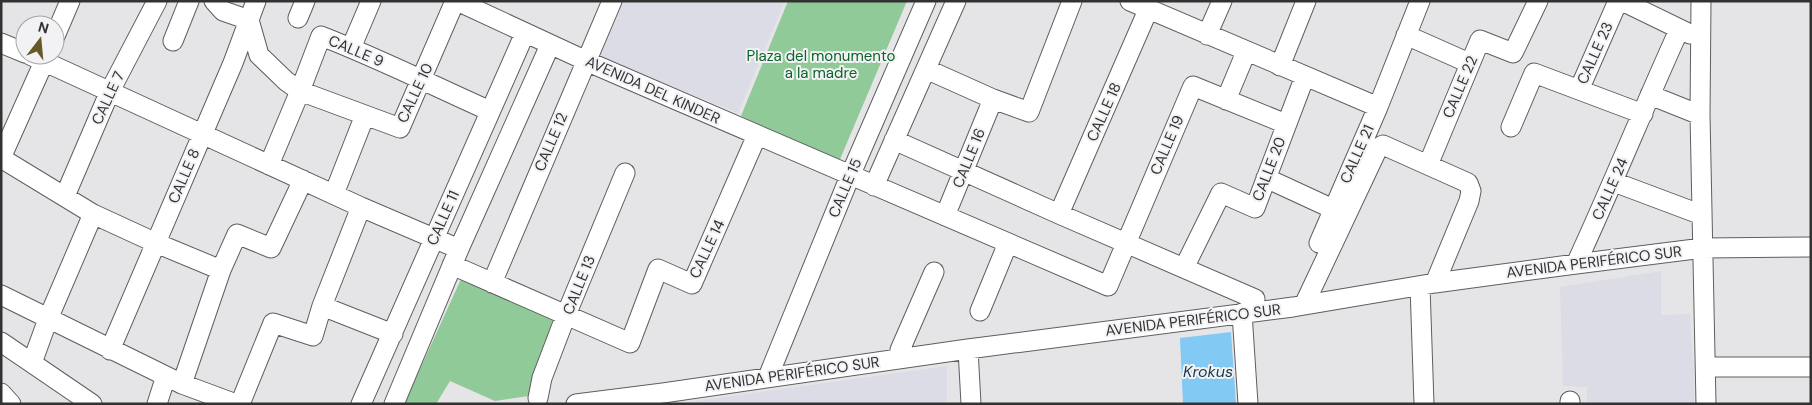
<svg xmlns="http://www.w3.org/2000/svg" width="1812" height="405" font-family="'DM Sans',sans-serif">
<style>
.built{fill:#dcdce6}
.green{fill:#91ca99}
.water{fill:#82c9f4}
.lines{fill:none;stroke-linecap:round;stroke-linejoin:round}
.minor-casing{stroke:#5e5e60;stroke-width:21}
.minor{stroke:#fff;stroke-width:19}
.labels{text-anchor:middle;stroke-width:4;stroke-linejoin:round;paint-order:stroke}
.street-label{font-size:15px;fill:#323233;stroke:#f2f2f5}
.park-label{font-size:15px;fill:#0a6528;stroke:#f2f2f5}
.water-label{font-size:16px;font-style:italic;fill:#19394b;stroke:#f2f2f5}
</style>
<rect width="100%" height="100%" fill="#e5e5e7"/>
<path class="built" d="M 612,1 L 785,1 L 738,113 L 589,53 Z
M 1661,271 L 1661,315 L 1690,314 L 1694,374 L 1694,404 L 1587,404 L 1587,387 L 1563,386 L 1560,287 Z
M 947,366 L 947,404 L 674,404 Z"/>
<path class="green" d="M 788,1 L 907,1 L 838,164 L 741,116 Z
M 462,277 L 559,320 L 535,395 L 495,401 L 450,381 L 436,404 L 404,404 Z"/>
<path class="water" d="M 1231,332 L 1236,404 L 1183,404 L 1180,338 Z"/>
<g class="lines">
<g class="minor-casing">
<path id="minor" d="M 214,1 L 223,11 L 249,20 L 259,55 L 286,81 L 300,91 L 400,128 L 455,1
M 457,1 L 593,64 L 1108,286 L 1193,86 L 1286,124
M 1130,1 L 1378,107
M 1622,1 L 1690,34
M 1701,1 L 1700,115 L 1706,404
M 298,18 L 305,1
M 1207,35 L 1222,1
M 1406,35 L 1469,63
M 55,36 L 70,1
M 173,41 L 189,1
M 1,43 L 25,53
M 351,48 L 371,1
M 30,55 L 361,207 L 459,249
M 1280,66 L 1306,1
M 926,69 L 993,99 L 1029,112 L 1072,1
M 1579,90 L 1618,1
M 1650,95 L 1700,115
M 1226,100 L 1246,52
M 1511,127 L 1534,73 L 1643,114
M 894,140 L 1059,214 L 1255,299
M 1,158 L 93,214 L 156,243 L 221,270
M 1,158 L 47,55
M 269,165 L 300,91 L 321,36 C 378,58 434,86 490,111
M 1428,165 L 1480,40 L 1513,53 L 1538,1
M 1266,178 L 1333,209
M 1614,182 L 1702,215
M 874,186 L 956,1
M 334,194 L 365,115
M 65,196 L 110,91 L 157,1
M 1059,214 L 1148,10
M 945,216 L 993,99
M 1319,243 L 1378,107 L 1420,1
M 1576,264 C 1612,186 1644,107 1679,30
M 452,265 L 630,343 L 658,269 L 692,284 L 757,135
M 1184,268 L 1221,193 L 1255,208 L 1305,76
M 492,283 L 612,1
M 1420,286 L 1424,404
M 1,295 L 182,384 L 236,404
M 1304,305 L 1378,148 L 1383,145 L 1468,183 L 1471,191 L 1469,201 L 1435,283
M 322,306 L 393,334
M 980,311 L 1008,243
M 1242,313 L 1248,404
M 1,342 L 92,404
M 968,349 L 971,404
M 110,350 L 233,63 L 256,1
M 900,350 L 934,272
M 32,363 L 48,319 L 93,214
M 1706,367 L 1811,367
M 768,377 L 850,176 L 926,1
M 182,384 L 221,270 L 237,234 L 271,248 L 303,180
M 1,393 L 11,404
M 538,398 L 542,378 L 566,315 L 625,173
M 157,404 L 166,376
M 240,404 L 273,323 L 313,336 L 322,306 L 361,207
M 361,404 L 525,33
M 394,404 L 459,249 L 550,45
M 576,404 L 663,393 L 968,349 L 1293,307 L 1435,283 L 1576,264 L 1703,248 L 1811,247
M 1570,404 L 1570,401"/>
</g>
<use href="#minor" class="minor"/>
</g>
<g class="labels">
<g class="street-label">
<text transform="translate(356 51) rotate(23)" y="5">CALLE 9</text>
<text transform="translate(1595 53) rotate(-66)" y="5">CALLE 23</text>
<text transform="translate(1460 87) rotate(-67)" y="5">CALLE 22</text>
<text transform="translate(653 90) rotate(24)" y="5">AVENIDA DEL KINDER</text>
<text transform="translate(415 93) rotate(-65)" y="5">CALLE 10</text>
<text transform="translate(108 98) rotate(-65)" y="5">CALLE 7</text>
<text transform="translate(1104 112) rotate(-66)" y="5">CALLE 18</text>
<text transform="translate(551 142) rotate(-67)" y="5">CALLE 12</text>
<text transform="translate(1167 145) rotate(-67)" y="5">CALLE 19</text>
<text transform="translate(1357 154) rotate(-66)" y="5">CALLE 21</text>
<text transform="translate(969 158) rotate(-68)" y="5">CALLE 16</text>
<text transform="translate(1269 169) rotate(-69)" y="5">CALLE 20</text>
<text transform="translate(184 176) rotate(-67)" y="5">CALLE 8</text>
<text transform="translate(845 188) rotate(-67)" y="5">CALLE 15</text>
<text transform="translate(1610 189) rotate(-66)" y="5">CALLE 24</text>
<text transform="translate(443 218) rotate(-66)" y="5">CALLE 11</text>
<text transform="translate(707 249) rotate(-65)" y="5">CALLE 14</text>
<text transform="translate(1594 262) rotate(-7)" y="5">AVENIDA PERIFÉRICO SUR</text>
<text transform="translate(579 285) rotate(-68)" y="5">CALLE 13</text>
<text transform="translate(1193 320) rotate(-7)" y="5">AVENIDA PERIFÉRICO SUR</text>
<text transform="translate(792 374) rotate(-8)" y="5">AVENIDA PERIFÉRICO SUR</text>
</g>
<g class="park-label">
<text x="821" y="61">Plaza del monumento<tspan x="821" dy="17">a la madre</tspan></text>
</g>
<g class="water-label">
<text x="1208" y="377">Krokus</text>
</g>
</g>
<rect width="1812" height="405" fill="none" stroke="#323233" stroke-width="5"/>
<g transform="translate(40 40) rotate(16)"><circle r="24" fill="#f2f2f5" stroke="#a5a5a7"/>
<path d="M0-4L9 19L0 12L-9 19Z" fill="#675825"/>
<text y="-8" font-size="14" font-weight="bold" text-anchor="middle" fill="#323233">N</text>
</g>
</svg>
